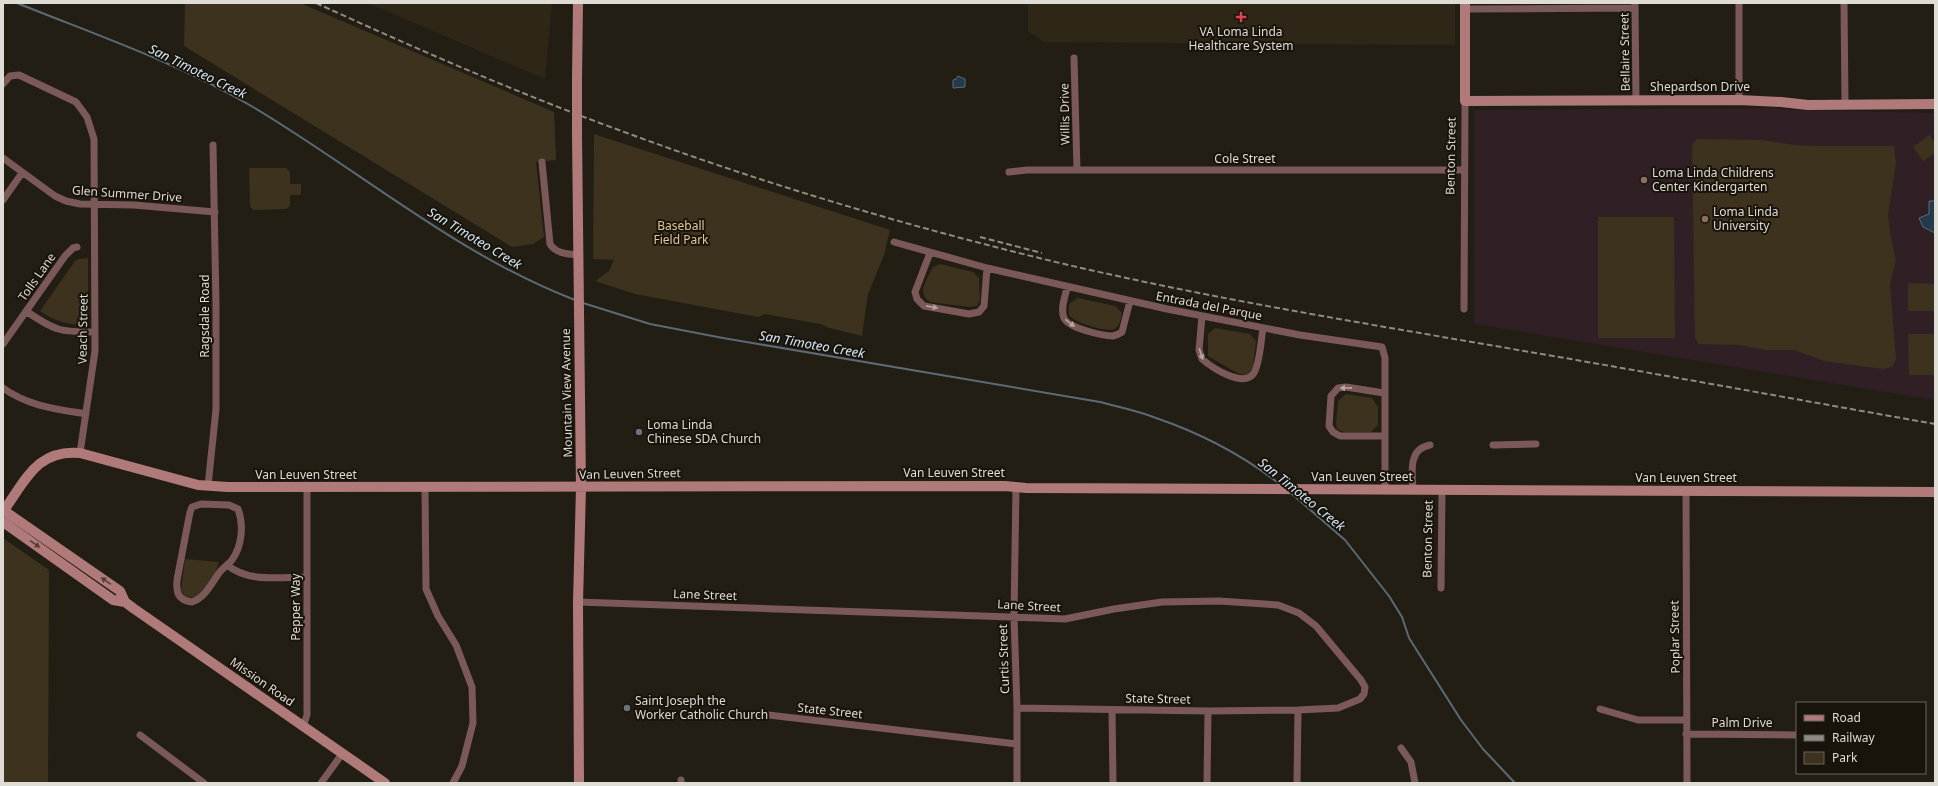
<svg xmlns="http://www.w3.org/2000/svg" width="1938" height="786" font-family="'Noto Sans',sans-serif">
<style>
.built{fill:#2e2617}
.education{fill:#311f26}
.green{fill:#3c321d}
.water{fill:#233a4c;stroke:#5b6a75}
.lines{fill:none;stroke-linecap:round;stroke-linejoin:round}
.stream{stroke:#5b6a75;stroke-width:2}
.street{stroke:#7c5959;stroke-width:7}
.secondary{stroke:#b17a7a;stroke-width:10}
.rail{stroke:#8f8a83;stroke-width:2;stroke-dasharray:6 3;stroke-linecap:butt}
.secondary-bridge{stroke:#b17a7a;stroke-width:10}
.oneway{fill:#b7a7a3}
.oneway2{fill:#563d37}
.health-dot{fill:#e0444e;stroke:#19140b;stroke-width:1.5}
.education-dot{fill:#8d6e63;stroke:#19140b;stroke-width:1.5}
.worship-dot{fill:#6b7280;stroke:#19140b;stroke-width:1.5}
.labels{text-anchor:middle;stroke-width:4;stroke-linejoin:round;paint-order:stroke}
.poi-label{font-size:12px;fill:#dfdbd5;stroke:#19140b;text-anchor:start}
.street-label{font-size:12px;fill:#dfdbd5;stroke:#19140b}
.park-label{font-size:12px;fill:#e2c895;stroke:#19140b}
.water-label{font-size:13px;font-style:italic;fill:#d4e7f6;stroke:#19140b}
</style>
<rect width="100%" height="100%" fill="#231e14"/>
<path class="built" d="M 368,3 L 552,3 L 545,79 Z
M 1028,3 L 1455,3 L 1455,45 L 1044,42 L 1028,31 Z"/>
<path class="education" d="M 1773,108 L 1791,110 L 1935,113 L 1935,400 L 1474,324 L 1474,110 Z"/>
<path class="green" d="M 185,3 L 300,3 L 554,112 L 556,160 L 536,162 L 544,237 L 533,244 L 512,247 L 184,46 Z
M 594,134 L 890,230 L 884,255 L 868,294 L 862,336 L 830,328 L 820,324 L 765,314 L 758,317 L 635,294 L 595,281 L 609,271 L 614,260 L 593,259 Z
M 1929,135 L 1935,143 L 1935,153 L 1923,161 L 1913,147 Z
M 1697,139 L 1762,140 L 1794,145 L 1817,146 L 1894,146 L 1896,163 L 1888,215 L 1891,239 L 1896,260 L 1890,284 L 1896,359 L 1892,367 L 1883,369 L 1824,361 L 1794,350 L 1766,350 L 1739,345 L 1699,344 L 1695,338 L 1692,144 Z
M 249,168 L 286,168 L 290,172 L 290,184 L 301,184 L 301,195 L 290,195 L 290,206 L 286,209 L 253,210 L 250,206 Z
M 1598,217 L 1674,217 L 1675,338 L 1598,338 Z
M 88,258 L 88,325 C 69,325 56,322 40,311 L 75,261 L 79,259 Z
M 940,264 L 973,272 L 979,278 L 980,300 L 977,306 L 969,307 L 930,302 C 916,293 927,279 933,267 Z
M 1908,283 L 1935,284 L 1935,311 L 1908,311 Z
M 1078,298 L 1115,306 L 1122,313 C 1121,319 1120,326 1114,329 C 1107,333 1074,322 1070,316 C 1068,313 1069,308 1069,304 Z
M 1215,328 L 1250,334 L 1256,341 L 1253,367 L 1248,375 L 1239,374 L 1208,356 L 1208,334 Z
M 1908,334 L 1935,334 L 1935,375 L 1909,375 Z
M 1346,394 L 1372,398 L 1378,407 L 1378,425 L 1371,432 L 1344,432 L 1337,429 L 1336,423 L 1338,401 Z
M 3,538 L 49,570 L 48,783 L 3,783 Z
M 185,559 L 219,562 C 216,574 204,594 192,598 L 185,596 L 181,591 Z"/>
<path class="water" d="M 958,76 L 965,79 L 965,87 L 953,88 L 953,80 L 956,79 Z
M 1929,201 L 1935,201 L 1935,233 L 1923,227 L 1919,218 L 1929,214 Z"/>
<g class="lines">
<path class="stream" d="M 17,3 C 96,35 179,63 253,107 C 359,170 459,256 575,300
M 583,303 L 650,324 L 723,338 L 1100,402 C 1118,407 1138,411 1156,418 C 1200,433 1244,456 1281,485
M 1292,494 L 1345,540 L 1389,596 L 1402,617 L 1409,638 L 1461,720 L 1483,749 L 1515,783"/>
<path class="street" d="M 1635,3 L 1636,100
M 1739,3 L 1739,100
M 1844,3 L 1845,105
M 1465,9 L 1635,8
M 1074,58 L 1077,170
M 3,84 L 10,76 L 19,75 L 76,102 L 87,117 L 94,139 L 95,351 L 80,453
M 3,158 L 55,196 L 66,201 L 80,204 L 134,205 L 215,212
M 542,162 L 550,244 C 556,254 569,254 579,255
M 1009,172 L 1027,170 L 1463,170
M 3,200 L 22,173
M 894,242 L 987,268 L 1167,309 L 1300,335 L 1382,347 L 1385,358 L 1385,490
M 930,253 L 915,292 L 917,299 L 924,306 L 969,314 L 979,312 L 984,306 L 987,268
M 1067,288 C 1065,297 1060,309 1064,318 C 1068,328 1103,336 1113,336 C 1117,335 1119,334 1122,332 L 1130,301
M 1464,309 L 1465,101
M 26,311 C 55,331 60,332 95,332
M 1202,316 L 1199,350 L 1202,359 C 1211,367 1244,389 1254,373 C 1260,363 1261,340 1263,328
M 3,344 L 65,256 L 73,248 L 77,247
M 3,388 C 28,406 56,409 86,414
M 1384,393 L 1346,387 L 1338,388 L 1331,396 L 1329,426 L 1333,432 L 1340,436 L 1385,436
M 1493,445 L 1536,444
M 208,486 L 216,409 L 216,305 L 213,145
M 1016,487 L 1014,616 L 1017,708 L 1017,783
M 425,488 L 426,589 L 438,616 L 456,645 L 472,687 L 473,723 L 462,766 L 453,783
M 1413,490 C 1412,472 1408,449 1430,445
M 1686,491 L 1687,783
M 201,504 L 229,505 L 238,509 C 244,525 242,546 232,560 C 227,566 221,569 217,576 C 210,586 204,598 192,602 C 178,600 176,593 177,580 L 190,512 L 192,507 Z
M 227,565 C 249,583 280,577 307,577
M 1441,588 L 1442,490
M 578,602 L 1065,619 L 1114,609 L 1162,602 L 1219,601 L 1278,605 L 1299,613 L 1316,626 L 1361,680 L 1365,687 L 1364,694 L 1360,699 L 1338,708 L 1298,710 L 1208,711 L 1017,708
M 1600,709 L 1638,720 L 1686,720
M 1112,710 L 1113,783
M 759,714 L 1017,744
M 303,727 L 307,715 L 307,488
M 1686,734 L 1797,735
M 140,735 L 204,783
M 1401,748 L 1411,762 L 1415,783
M 321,783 L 342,754
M 681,783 L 681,780
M 1207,783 L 1208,711
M 1297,783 L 1298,710"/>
<path class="secondary" d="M 1465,3 L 1465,101 L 1739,100 L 1781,102 L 1808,105 L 1935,104
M 577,79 L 578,3
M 577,134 L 581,488 L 578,602 L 579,783
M 3,510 L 120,591 L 125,602 L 133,608 L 385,783
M 4,510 C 26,480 37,449 80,453 L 198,485 L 228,487 L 1005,486 L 1026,488 L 1935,492
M 3,522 L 113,600 L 125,602"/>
<path class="rail" d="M 316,3 C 419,50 522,95 627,133 C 754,180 884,219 1015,252 C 1173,292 1334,318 1495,346 C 1642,371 1788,398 1935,424
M 980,237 L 1042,253"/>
<path class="secondary-bridge" d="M 577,79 L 577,134"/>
</g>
<defs><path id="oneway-solid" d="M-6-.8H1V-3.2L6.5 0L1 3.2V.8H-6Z"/></defs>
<g class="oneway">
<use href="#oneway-solid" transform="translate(932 307) rotate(11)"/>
<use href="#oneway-solid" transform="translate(1070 323) rotate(38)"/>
<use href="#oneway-solid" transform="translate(1201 354) rotate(72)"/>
<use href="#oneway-solid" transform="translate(1346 388) rotate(179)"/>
</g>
<g class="oneway2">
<use href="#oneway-solid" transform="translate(35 544) rotate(35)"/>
<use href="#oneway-solid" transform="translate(106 581) rotate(-146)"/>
</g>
<path class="health-dot" d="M1239 11h4v4h4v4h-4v4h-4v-4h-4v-4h4z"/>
<g class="education-dot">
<circle cx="1644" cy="180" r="4"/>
<circle cx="1705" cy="219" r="4"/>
</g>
<g class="worship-dot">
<circle cx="639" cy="432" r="4"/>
<circle cx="627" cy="708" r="4"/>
</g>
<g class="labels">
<g class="poi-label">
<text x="1241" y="36" text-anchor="middle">VA Loma Linda<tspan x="1241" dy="14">Healthcare System</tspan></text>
<text x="1652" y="177">Loma Linda Childrens<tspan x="1652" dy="14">Center Kindergarten</tspan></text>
<text x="1713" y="216">Loma Linda<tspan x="1713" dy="14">University</tspan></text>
<text x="647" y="429">Loma Linda<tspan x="647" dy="14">Chinese SDA Church</tspan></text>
<text x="635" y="705">Saint Joseph the<tspan x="635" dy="14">Worker Catholic Church</tspan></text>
</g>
<g class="street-label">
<text transform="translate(1625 52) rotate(-91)" y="4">Bellaire Street</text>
<text x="1700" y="91">Shepardson Drive</text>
<text transform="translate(1065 114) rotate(-91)" y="4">Willis Drive</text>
<text transform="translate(1451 156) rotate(-89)" y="4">Benton Street</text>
<text x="1245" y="163">Cole Street</text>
<text transform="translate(127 194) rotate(4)" y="4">Glen Summer Drive</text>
<text transform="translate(37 277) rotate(-55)" y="4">Tolls Lane</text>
<text transform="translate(1209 306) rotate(11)" y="4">Entrada del Parque</text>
<text transform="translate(205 316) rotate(-90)" y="4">Ragsdale Road</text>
<text transform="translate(83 329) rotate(-89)" y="4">Veach Street</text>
<text transform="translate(567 393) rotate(-91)" y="4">Mountain View Avenue</text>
<text x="954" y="477">Van Leuven Street</text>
<text transform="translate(630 474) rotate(-1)" y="4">Van Leuven Street</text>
<text x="306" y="479">Van Leuven Street</text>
<text x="1362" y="481">Van Leuven Street</text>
<text x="1686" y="482">Van Leuven Street</text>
<text transform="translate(1428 539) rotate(-89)" y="4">Benton Street</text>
<text transform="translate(705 595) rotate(2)" y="4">Lane Street</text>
<text transform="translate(1029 606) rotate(3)" y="4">Lane Street</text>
<text transform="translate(296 607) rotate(-90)" y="4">Pepper Way</text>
<text transform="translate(1675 637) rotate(-91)" y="4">Poplar Street</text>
<text transform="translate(1004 659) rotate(-92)" y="4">Curtis Street</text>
<text transform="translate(262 682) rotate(35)" y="4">Mission Road</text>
<text transform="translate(1158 699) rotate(1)" y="4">State Street</text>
<text transform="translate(830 711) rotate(6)" y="4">State Street</text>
<text x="1742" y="727">Palm Drive</text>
</g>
<g class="park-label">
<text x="681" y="230">Baseball<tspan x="681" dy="14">Field Park</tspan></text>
</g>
<g class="water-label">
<text transform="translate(198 71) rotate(26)" y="5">San Timoteo Creek</text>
<text transform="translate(475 238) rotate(31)" y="5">San Timoteo Creek</text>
<text transform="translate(812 344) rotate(10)" y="5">San Timoteo Creek</text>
<text transform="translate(1302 494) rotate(39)" y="5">San Timoteo Creek</text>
</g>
</g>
<rect width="1938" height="786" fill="none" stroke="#dfdbd5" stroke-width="8"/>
<rect x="1796" y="702" width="130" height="72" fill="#19140b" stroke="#68645c"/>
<rect x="1804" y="715" width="20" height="6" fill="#b17a7a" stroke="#68645c"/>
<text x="1832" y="722" font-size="12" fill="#dfdbd5">Road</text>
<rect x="1804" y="735" width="20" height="6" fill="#8f8a83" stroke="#68645c"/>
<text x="1832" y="742" font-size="12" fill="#dfdbd5">Railway</text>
<rect x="1804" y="752" width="20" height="12" fill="#3c321d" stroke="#68645c"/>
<text x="1832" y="762" font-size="12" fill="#dfdbd5">Park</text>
</svg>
